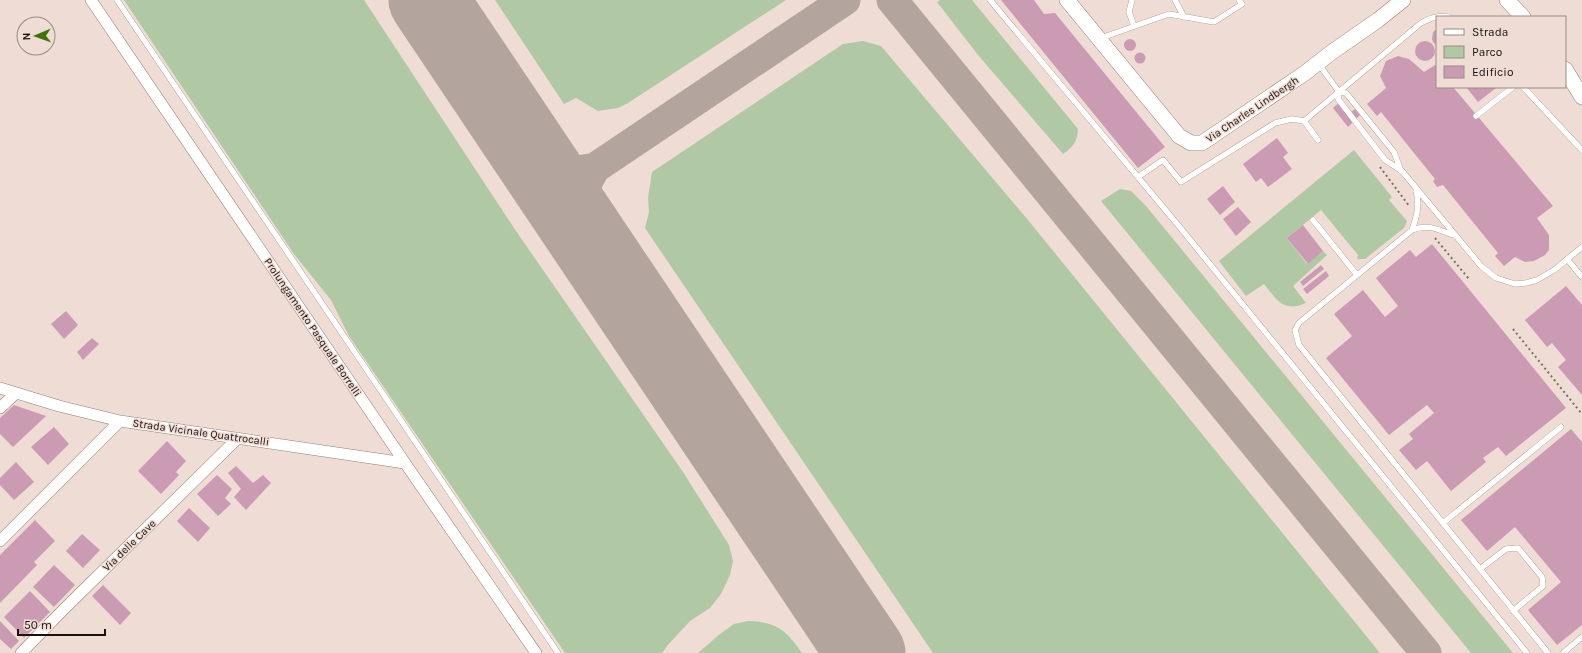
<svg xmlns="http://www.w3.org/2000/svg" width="1582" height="653" font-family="Karla,sans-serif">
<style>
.green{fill:#b1c8a4}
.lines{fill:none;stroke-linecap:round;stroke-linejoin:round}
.taxiway{stroke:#b4a49e;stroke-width:31}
.runway{stroke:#b4a49e;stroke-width:79}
.building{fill:#cb9bb4}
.lane-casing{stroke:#918079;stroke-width:6}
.street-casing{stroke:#918079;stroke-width:12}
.secondary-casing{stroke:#918079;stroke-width:16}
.path{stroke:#7c6f6b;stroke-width:2;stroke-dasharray:2 3;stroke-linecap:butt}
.lane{stroke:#fff;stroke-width:5.5}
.street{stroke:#fff;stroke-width:11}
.secondary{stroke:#fff;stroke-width:15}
.labels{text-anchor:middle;stroke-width:3;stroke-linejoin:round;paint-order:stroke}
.street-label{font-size:11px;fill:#18110f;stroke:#efdcd4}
</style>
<rect width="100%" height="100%" fill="#efdcd4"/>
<path class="green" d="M 124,0 L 364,0 L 516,231 L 683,472 L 729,545 L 733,561 L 730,575 L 721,594 L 710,608 L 690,621 L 667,646 L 662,653 L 565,653 L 349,336 L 331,300 L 294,254 Z
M 495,0 L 786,0 L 628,103 L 618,108 L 598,111 L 576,98 L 564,104 Z
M 940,0 L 972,0 L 1078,129 C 1077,142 1074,146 1063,154 L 978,55 L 937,2 Z
M 863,41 L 881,46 L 1028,220 L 1380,653 L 933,653 L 645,228 L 649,212 L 648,198 L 652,172 L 843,44 Z
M 1354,150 L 1392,197 L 1389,200 L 1407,221 L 1404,228 L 1365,259 L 1357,259 L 1358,255 L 1321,210 L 1287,238 L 1307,264 L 1323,251 L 1327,255 L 1293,286 L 1306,303 C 1283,313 1277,300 1264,284 L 1246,296 L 1219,261 Z
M 1120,189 L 1131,191 L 1146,206 L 1513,653 L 1471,653 L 1101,201 Z
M 748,621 C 777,622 786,630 802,653 L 698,653 L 720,634 L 734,624 Z"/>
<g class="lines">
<path class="taxiway" d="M 892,0 L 1426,653
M 527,148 C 556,168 558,176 595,168 L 845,0
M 590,242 C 579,209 576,199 595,168"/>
<path class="runway" d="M 428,0 L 866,653"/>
</g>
<path class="building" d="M 1001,0 L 1034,0 L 1044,14 L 1055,13 L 1165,147 L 1138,168 Z
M 1437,29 L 1437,46 L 1433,42 L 1432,39 L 1433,32 Z
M1124 45a6 6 0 1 1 12 0a6 6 0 1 1-12 0Z
M1415 51a10 10 0 1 1 20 0a10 10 0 1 1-20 0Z
M1134.5 58a5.5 5.5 0 1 1 11 0a5.5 5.5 0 1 1-11 0Z
M 1398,56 L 1409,59 L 1424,72 L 1435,65 L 1437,67 L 1437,87 L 1453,87 L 1553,206 L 1537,218 L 1549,235 L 1549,250 L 1545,255 L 1534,261 L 1525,262 L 1515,257 L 1504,266 L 1495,256 L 1498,253 L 1443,185 L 1437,187 L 1433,181 L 1435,179 L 1381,112 L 1377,116 L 1367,104 L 1386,88 L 1380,76 L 1386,61 Z
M 1466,87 L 1495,87 L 1496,88 L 1478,102 Z
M 1342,100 L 1351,112 L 1355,109 L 1360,115 L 1348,127 L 1333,108 Z
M 1277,138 L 1288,153 L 1283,157 L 1292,169 L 1268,187 L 1261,178 L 1256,182 L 1243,164 Z
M 1223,186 L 1235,202 L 1220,215 L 1207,199 Z
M 1238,207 L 1251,222 L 1236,236 L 1223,219 Z
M 1303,225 L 1323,251 L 1308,264 L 1287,238 Z
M 1432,244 L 1566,408 L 1506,456 L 1498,447 L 1483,458 L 1486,462 L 1451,491 L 1427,461 L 1416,470 L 1399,450 L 1413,439 L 1409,434 L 1434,413 L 1427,405 L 1389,435 L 1326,358 L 1352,336 L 1334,314 L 1363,290 L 1385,317 L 1398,306 L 1376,278 L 1410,250 L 1416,257 Z
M 1321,265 L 1324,269 L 1303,286 L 1300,282 Z
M 1326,271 L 1329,276 L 1307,294 L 1303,289 Z
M 1566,286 L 1582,305 L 1582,395 L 1558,367 L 1566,360 L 1552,343 L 1547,347 L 1525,320 Z
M 66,311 L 78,325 L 64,339 L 51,324 Z
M 92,338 L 99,344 L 83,360 L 77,352 Z
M 14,405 L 46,416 L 13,447 L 0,434 L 0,418 Z
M 54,427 L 69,444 L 48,465 L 31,447 Z
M 1571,429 L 1582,442 L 1582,625 L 1557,645 L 1528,610 L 1561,582 L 1515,527 L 1487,551 L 1461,520 Z
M 167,441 L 186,461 L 176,472 L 179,475 L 161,494 L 138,471 Z
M 16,462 L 34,482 L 14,500 L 0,485 L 0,478 Z
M 236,466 L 253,483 L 263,475 L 271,483 L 246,510 L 234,497 L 241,489 L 228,473 Z
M 217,475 L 232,489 L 225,498 L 231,504 L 218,516 L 197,494 Z
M 189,508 L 210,528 L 198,542 L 177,521 Z
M 35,520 L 55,541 L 34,562 L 37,565 L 0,603 L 0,555 Z
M 82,534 L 100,550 L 83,568 L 66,551 Z
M 54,565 L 75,585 L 54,607 L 33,587 Z
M 103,585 L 131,613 L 120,625 L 92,596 Z
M 30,591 L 50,612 L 24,638 L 4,617 Z
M 0,621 L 19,641 L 11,649 L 0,639 Z"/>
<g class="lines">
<g class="lane-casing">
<path id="lane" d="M 117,0 L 558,653
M 990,0 L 1178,225 L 1527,653
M 1132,0 L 1129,12 L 1134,26
M 1175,0 L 1184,17
M 1101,38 L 1169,14 L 1214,22 L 1242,4 L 1239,0
M 1318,63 L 1339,92 L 1346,93 L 1394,152 L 1401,171
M 1523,87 L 1582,150
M 1339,92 L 1338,99 L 1385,160 L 1402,171 L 1481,266 L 1496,278 L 1515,284 L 1526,283 L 1537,280 L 1554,270 L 1582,247
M 1476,116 L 1513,87
M 1318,140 L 1304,121 L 1421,23 C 1431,18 1438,15 1449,17
M 1138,177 L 1163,160 L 1181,182 L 1275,123 L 1292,119 L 1304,121
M 1416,191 C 1420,204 1417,216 1412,230 C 1428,224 1437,229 1453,235
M 1313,220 L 1357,275
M 1412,230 L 1299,323 L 1295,330 L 1299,345 L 1548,653
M 1567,259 L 1582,277
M 1443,523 L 1561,427
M 1480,569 L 1506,549 L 1518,548 L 1542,577 L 1543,586 L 1513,611
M 1563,653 L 1582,637"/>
</g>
<g class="street-casing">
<path id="street" d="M 91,0 L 405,463 L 536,653
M 0,388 L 59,406 L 120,421 L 405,463
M 0,408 L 15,394
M 0,541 L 120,421
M 21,653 L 64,609 L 238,438"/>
</g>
<g class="secondary-casing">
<path id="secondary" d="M 1067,0 L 1179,136 L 1191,143 L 1202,143 L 1305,73 L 1332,52 L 1378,20 L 1403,0
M 1507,0 L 1523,17
M 1565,69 L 1582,97"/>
</g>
<path class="path" d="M 1380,167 L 1410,207
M 1435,238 L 1469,279
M 1513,329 L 1582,414"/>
<use href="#lane" class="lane"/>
<use href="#street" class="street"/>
<use href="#secondary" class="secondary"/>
</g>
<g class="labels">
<g class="street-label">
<text transform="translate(1252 109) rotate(-34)" y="4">Via Charles Lindbergh</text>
<text transform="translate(313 327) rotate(56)" y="4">Prolungamento Pasquale Borrelli</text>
<text transform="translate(201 432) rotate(8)" y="4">Strada Vicinale Quattrocalli</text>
<text transform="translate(129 545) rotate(-44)" y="4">Via delle Cave</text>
</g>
</g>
<rect x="1436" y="16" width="130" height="72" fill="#efdcd4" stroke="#998b85"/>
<rect x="1444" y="29" width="20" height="6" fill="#ffffff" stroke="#998b85"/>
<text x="1472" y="36" font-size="12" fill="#18110f">Strada</text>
<rect x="1444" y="46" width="20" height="12" fill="#b1c8a4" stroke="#998b85"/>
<text x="1472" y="56" font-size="12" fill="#18110f">Parco</text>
<rect x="1444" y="66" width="20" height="12" fill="#cb9bb4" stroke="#998b85"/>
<text x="1472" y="76" font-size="12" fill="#18110f">Edificio</text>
<g transform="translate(36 36) rotate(268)"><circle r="19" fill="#efdcd4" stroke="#998b85"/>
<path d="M0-3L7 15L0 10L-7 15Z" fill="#3d7504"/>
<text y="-6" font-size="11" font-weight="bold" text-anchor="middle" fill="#18110f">N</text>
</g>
<path d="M18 629v6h87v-6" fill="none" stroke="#18110f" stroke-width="2"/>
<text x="24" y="629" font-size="12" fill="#18110f" stroke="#efdcd4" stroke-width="3" paint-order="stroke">50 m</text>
</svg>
